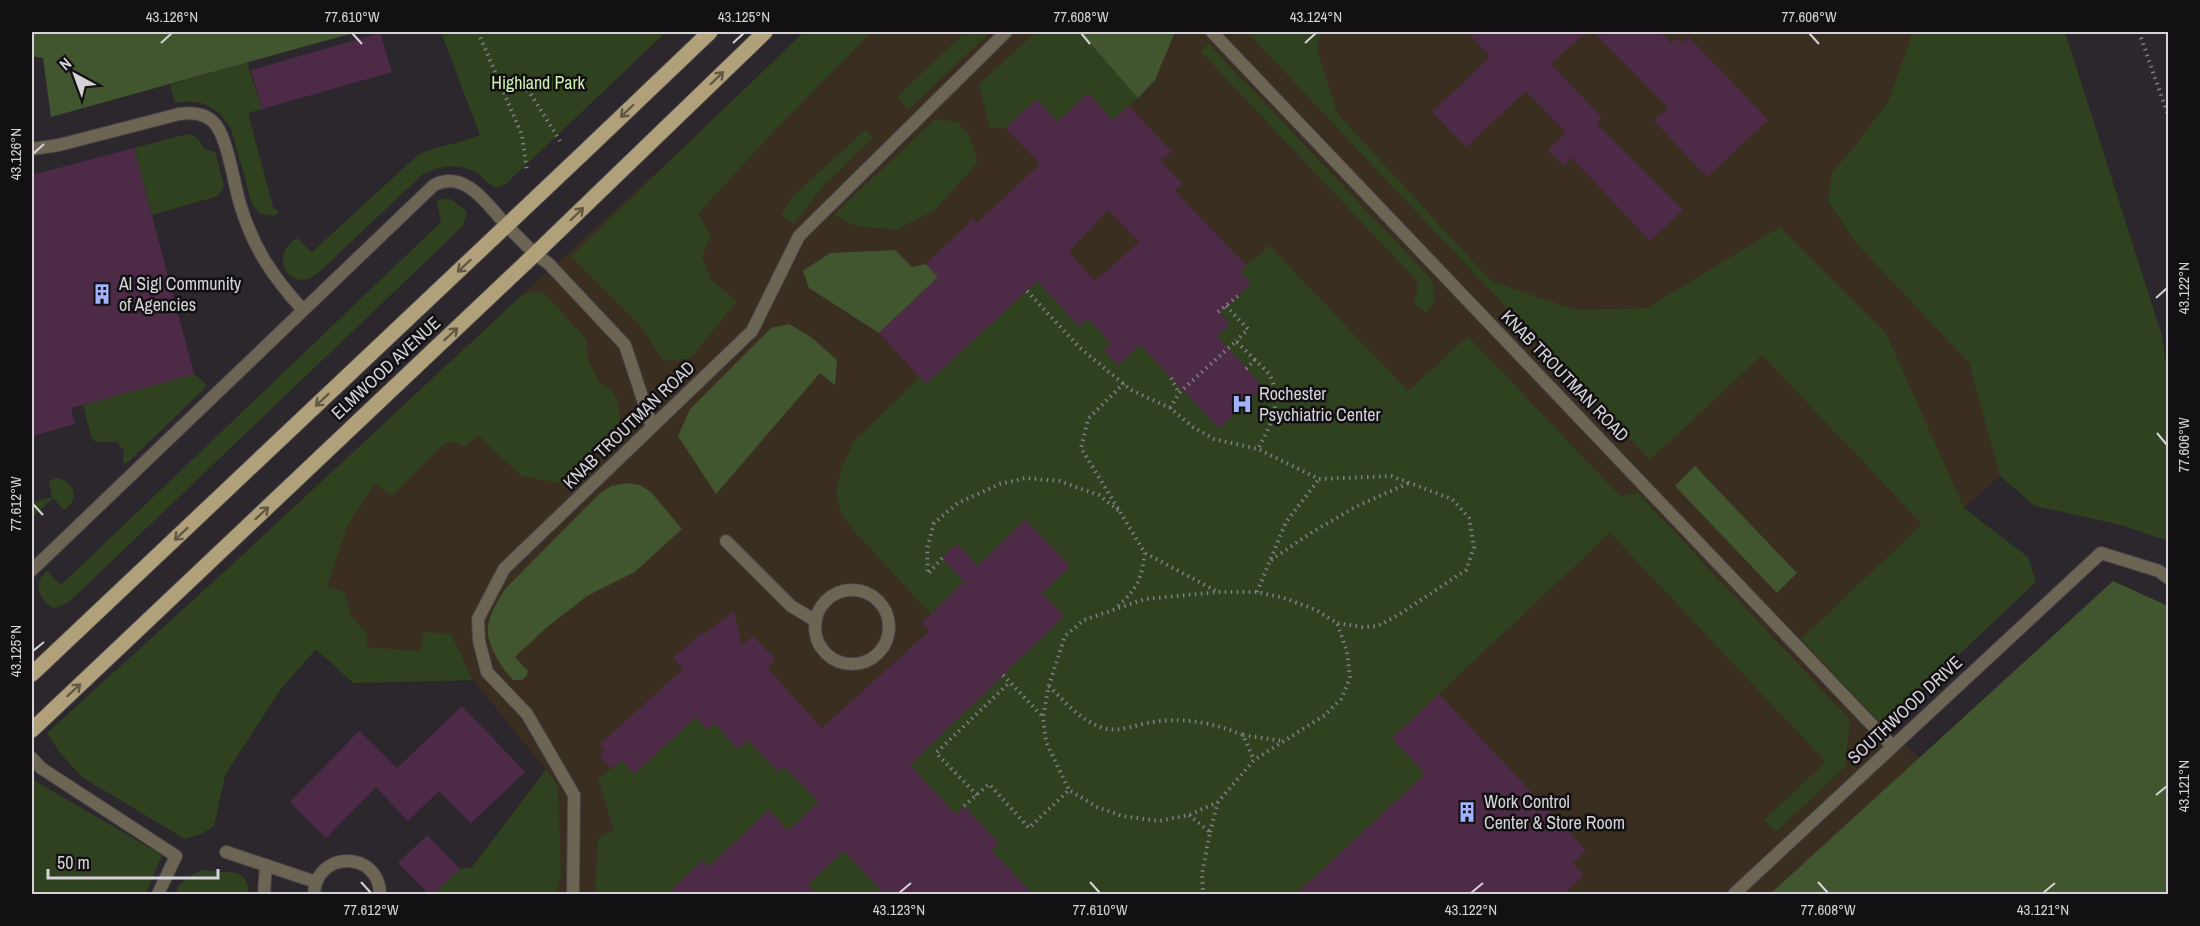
<svg xmlns="http://www.w3.org/2000/svg" width="2200" height="926" font-family="'Archivo Narrow',sans-serif">
<style>
.medical{fill:#392e1f}
.green{fill:#2f411e}
.forest{fill:#41552e}
.building{fill:#4d2b47;fill-rule:evenodd}
.lines{fill:none;stroke-linecap:round;stroke-linejoin:round}
.lane-casing{stroke:#464348;stroke-width:14}
.street-casing{stroke:#464348;stroke-width:14}
.primary-casing{stroke:#464348;stroke-width:17}
.path{stroke:#817e83;stroke-width:4;stroke-dasharray:1.5 4.5;stroke-linecap:butt}
.lane{stroke:#6d6553;stroke-width:12}
.street{stroke:#6d6553;stroke-width:12}
.primary{stroke:#b1a17a;stroke-width:15}
.oneway{stroke:#625846}
.ticks{fill:none;stroke:#d5d3d7;stroke-width:2}
.labels{text-anchor:middle;stroke-width:5;stroke-linejoin:round;paint-order:stroke}
.park-label{font-size:18px;fill:#ccf0ad;stroke:#121013}
.poi-label{font-size:18px;fill:#d5d3d7;stroke:#121013;text-anchor:start}
.street-label{font-size:18px;fill:#d5d3d7;stroke:#121013}
.neatline{fill:none;stroke:#d5d3d7;stroke-width:2}
.ticks-label{font-size:15px;text-anchor:middle;fill:#d5d3d7}
</style>
<rect width="100%" height="100%" fill="#2b272d"/>
<path class="medical" d="M 804,32 L 2065,32 L 2161,333 L 1964,508 L 1883,726 L 1949,782 L 1859,894 L 458,894 L 472,867 L 546,770 L 473,680 L 353,683 L 235,562 L 522,295 L 660,169 Z"/>
<path class="green" d="M 441,32 L 666,32 L 507,183 L 496,188 C 490,185 486,181 481,176 C 462,162 443,165 423,174 L 317,274 C 314,276 307,280 303,280 C 280,280 275,251 297,238 L 312,252 L 419,154 C 439,146 460,143 480,135 Z
M 804,32 L 872,32 L 772,133 L 698,214 L 711,235 L 702,257 L 711,280 L 737,301 L 691,358 L 663,361 L 644,330 L 571,256 Z
M 965,32 L 990,32 L 909,109 L 897,97 Z
M 1036,32 L 1080,32 L 1138,98 L 1113,120 L 1088,93 L 1057,122 L 1036,99 L 1005,128 L 990,128 L 979,84 Z
M 1247,32 L 1321,32 L 1317,49 L 1337,113 L 1491,281 L 1577,310 L 1647,308 L 1780,227 L 1886,333 L 1964,508 L 2028,557 L 2036,582 L 1883,726 L 1801,639 L 1922,524 L 1762,355 L 1650,460 Z
M 1910,32 L 2065,32 L 2161,333 L 2168,372 L 2168,541 L 2121,525 L 2035,506 L 2000,476 L 1969,363 L 1856,243 L 1828,201 L 1832,172 L 1851,151 L 1888,102 L 1909,43 Z
M 1209,44 L 1432,280 L 1435,301 L 1426,313 L 1414,304 L 1417,292 L 1417,281 L 1200,51 Z
M 247,62 L 262,109 L 248,113 L 273,207 L 280,213 L 274,216 L 260,214 L 252,204 L 231,129 C 217,106 201,98 175,103 L 170,85 Z
M 935,119 L 958,122 L 969,135 L 978,162 L 935,210 L 896,230 L 855,226 L 834,215 Z
M 865,130 L 873,138 L 823,186 L 794,224 L 781,215 L 792,197 Z
M 188,134 C 197,136 200,141 204,149 L 215,152 L 224,186 L 218,196 L 152,215 L 134,148 Z
M 443,199 L 451,199 L 467,212 L 463,226 L 70,601 L 54,609 C 40,600 31,583 47,571 L 61,585 L 441,222 L 437,201 Z
M 1269,245 L 1408,391 L 1468,336 L 1620,496 L 1638,493 L 1850,720 L 1845,767 L 1776,832 L 1764,820 L 1826,762 L 1610,533 L 1392,738 L 1425,774 L 1296,894 L 1033,894 L 991,850 L 998,843 L 964,807 L 956,815 L 910,765 L 1064,616 L 1042,593 L 1070,566 L 1026,520 L 978,566 L 956,544 L 942,558 L 964,581 L 938,622 L 857,534 L 841,514 L 836,493 L 841,468 L 854,441 L 920,377 L 926,383 L 1038,281 L 1079,326 L 1088,318 L 1111,344 L 1104,351 L 1117,365 L 1140,345 L 1171,378 L 1229,324 L 1192,283 L 1240,272 Z
M 537,291 L 545,294 L 587,340 L 588,359 L 599,382 L 611,389 L 617,399 L 620,413 L 618,430 L 564,484 L 521,476 L 478,435 L 465,447 L 455,442 L 445,443 L 392,496 L 375,484 L 348,525 L 327,586 L 344,592 L 352,617 L 367,633 L 367,647 L 420,651 L 423,635 L 425,632 L 451,634 L 473,680 L 353,683 L 316,649 L 281,689 L 225,775 L 214,826 L 201,834 L 185,839 L 82,777 L 60,753 L 47,733 L 235,562 L 522,295 Z
M 194,374 L 206,384 L 205,388 L 128,462 L 123,464 L 124,451 L 117,442 L 96,442 L 92,439 L 83,405 Z
M 56,478 C 74,480 80,497 66,509 L 63,509 L 53,498 L 32,518 L 32,502 L 52,497 L 49,481 Z
M 696,717 L 707,730 L 714,723 L 738,749 L 748,740 L 778,772 L 784,766 L 825,797 L 788,831 L 769,810 L 709,867 L 670,892 L 673,894 L 595,894 L 598,838 L 614,830 L 598,779 L 622,760 L 634,774 Z
M 546,770 L 558,787 L 561,875 L 556,894 L 433,894 L 460,869 L 472,867 Z
M 32,779 L 162,855 L 146,894 L 32,894 Z
M 838,844 L 884,894 L 817,894 L 808,884 Z
M 202,870 L 237,873 L 245,878 L 249,889 L 245,894 L 176,894 C 178,882 191,875 202,870 Z"/>
<path class="forest" d="M 32,32 L 357,32 L 51,117 L 43,58 L 32,56 Z
M 1080,32 L 1175,32 L 1155,80 L 1138,98 Z
M 895,250 L 912,267 L 926,264 L 938,277 L 879,333 L 809,288 L 803,271 L 830,253 Z
M 789,324 L 811,337 L 837,360 L 835,385 L 820,373 L 716,494 L 678,436 L 690,409 L 771,328 Z
M 1695,466 L 1797,573 L 1777,593 L 1675,486 Z
M 626,483 L 640,485 L 651,492 L 682,529 L 635,572 L 587,596 L 545,629 L 515,657 L 528,671 L 527,675 L 522,680 L 513,680 C 503,670 489,647 488,634 C 486,619 498,600 505,589 L 599,494 L 611,486 Z
M 2113,581 L 2168,606 L 2168,894 L 1770,894 Z"/>
<path class="building" d="M 1467,32 L 1586,32 L 1551,64 L 1602,118 L 1596,123 L 1683,210 L 1650,241 L 1571,157 L 1563,165 L 1548,150 L 1566,133 L 1526,91 L 1466,147 L 1432,112 L 1490,57 Z
M 1593,32 L 1661,32 L 1671,43 L 1677,38 L 1683,43 L 1689,37 L 1768,120 L 1707,177 L 1654,121 L 1668,108 Z
M 380,33 L 392,72 L 262,109 L 251,70 Z
M 1088,93 L 1113,120 L 1129,106 L 1172,152 L 1160,160 L 1183,184 L 1175,191 L 1247,266 L 1240,272 L 1251,283 L 1220,314 L 1230,324 L 1217,336 L 1263,387 L 1219,428 L 1140,345 L 1118,365 L 1104,351 L 1111,344 L 1088,318 L 1079,326 L 1037,281 L 926,384 L 879,333 L 938,277 L 926,264 L 973,219 L 977,223 L 1040,164 L 1005,128 L 1037,99 L 1057,122 ZM 1108,210 L 1139,242 L 1095,281 L 1069,252 Z
M 134,148 L 194,374 L 71,408 L 75,424 L 32,436 L 32,175 Z
M 1025,520 L 1070,566 L 1042,593 L 1064,616 L 910,765 L 956,815 L 964,806 L 999,843 L 991,850 L 1033,894 L 884,894 L 844,851 L 808,884 L 817,894 L 667,894 L 703,860 L 709,867 L 769,810 L 788,831 L 818,802 L 784,766 L 778,772 L 748,740 L 738,749 L 714,723 L 707,730 L 696,717 L 634,774 L 622,760 L 612,769 L 599,755 L 605,750 L 600,744 L 683,669 L 673,658 L 703,632 L 704,634 L 734,611 L 742,645 L 753,636 L 775,659 L 767,668 L 822,728 L 929,631 L 922,623 L 964,581 L 942,558 L 957,544 L 978,566 Z
M 1439,694 L 1586,850 L 1573,863 L 1584,875 L 1564,894 L 1296,894 L 1425,774 L 1392,738 Z
M 462,706 L 525,772 L 471,823 L 439,791 L 408,821 L 376,787 L 326,838 L 290,802 L 359,731 L 397,768 Z
M 427,835 L 460,869 L 433,894 L 429,894 L 398,863 Z"/>
<g class="lines">
<g class="lane-casing">
<path id="lane" d="M 32,149 L 59,145 L 179,114 C 193,112 207,113 216,125 C 228,141 234,184 240,204 C 253,248 273,277 303,310
M 726,541 L 791,606 L 816,621
M 32,570 L 434,185 C 465,169 488,205 506,225
M815 627a37 37 0 1 1 74 0a37 37 0 1 1-74 0Z
M 32,758 L 41,768 L 176,856 L 158,894
M 226,852 L 316,882
M 264,894 L 266,865
M 314,894 C 316,850 379,850 380,894"/>
</g>
<g class="street-casing">
<path id="street" d="M 1212,32 L 1892,746
M 506,225 L 535,254 L 548,263 L 625,345 L 652,427
M 573,894 L 574,795 L 527,714 L 487,672 L 479,641 L 478,619 L 504,569 L 752,331 L 799,236 L 1006,32
M 1734,894 L 2101,553 L 2159,571 L 2168,578"/>
</g>
<g class="primary-casing">
<path id="primary" d="M 32,674 L 579,157 L 710,32
M 32,730 L 535,254 L 765,32"/>
</g>
<path class="path" d="M 478,32 L 522,135 L 527,172
M 2139,32 L 2168,115
M 499,82 L 522,85 L 530,93 L 560,141
M 1027,291 L 1080,348 L 1131,390 L 1170,408 L 1193,427 L 1214,439 L 1258,449 L 1319,479 L 1391,476 L 1452,499 L 1469,518 L 1474,547 L 1466,570 L 1400,614 L 1378,626 L 1362,627 L 1337,623
M 1226,306 L 1248,329 L 1236,341
M 1218,312 L 1238,296
M 1246,369 L 1255,360 C 1260,365 1268,371 1271,378 C 1282,403 1270,427 1258,449
M 1171,378 L 1179,393
M 1124,383 L 1088,419 L 1081,448 L 1145,553 L 1218,592
M 1170,408 L 1179,393 L 1236,341 L 1255,360
M 942,558 L 928,574 L 927,549 L 934,523 L 958,503 L 1000,484 L 1025,478 L 1059,481 L 1099,495 L 1119,511
M 1271,560 L 1311,533 L 1357,506 L 1409,483
M 1257,592 L 1286,522 L 1319,479
M 1118,606 C 1138,588 1141,579 1145,553
M 1003,675 L 1043,717
M 1049,686 C 1065,702 1081,721 1103,728 C 1119,733 1137,724 1153,722 C 1186,717 1213,723 1243,735 L 1254,760
M 1243,735 L 1283,741
M 977,795 L 936,753 L 1010,682
M 964,806 L 989,784 L 1029,828 L 1069,790 L 1097,807 L 1122,816 L 1159,821 L 1189,815 L 1218,802 L 1254,760 L 1325,715 L 1341,699 L 1350,678 L 1347,652 L 1337,623 L 1316,610 L 1284,598 L 1257,592 L 1219,592 L 1145,599 L 1084,620 L 1065,636 L 1049,685 L 1043,718 L 1046,742 L 1069,790
M 1189,815 L 1210,832 L 1202,874 L 1203,894
M 1210,832 L 1218,802"/>
<use href="#lane" class="lane"/>
<use href="#street" class="street"/>
<use href="#primary" class="primary"/>
</g>
<defs><path id="oneway-shaft" d="M-6 0H5M1.5-3L5.5 0L1.5 3" fill="none" stroke-width="1.6" stroke-linecap="round" stroke-linejoin="round" transform="scale(1.5)"/></defs>
<g class="oneway">
<use href="#oneway-shaft" transform="translate(717 78) rotate(-44)"/>
<use href="#oneway-shaft" transform="translate(627 111) rotate(136)"/>
<use href="#oneway-shaft" transform="translate(577 214) rotate(-44)"/>
<use href="#oneway-shaft" transform="translate(464 266) rotate(137)"/>
<use href="#oneway-shaft" transform="translate(451 334) rotate(-43)"/>
<use href="#oneway-shaft" transform="translate(322 400) rotate(137)"/>
<use href="#oneway-shaft" transform="translate(262 513) rotate(-43)"/>
<use href="#oneway-shaft" transform="translate(181 534) rotate(137)"/>
<use href="#oneway-shaft" transform="translate(74 690) rotate(-43)"/>
</g>
<path class="ticks" d="M 352,33 L 362,44M 1081,33 L 1090,44M 1809,33 L 1819,44M 161,43 L 172,33M 733,43 L 744,33M 1305,43 L 1316,33M 33,154 L 44,144M 2156,298 L 2167,288M 2157,433 L 2167,445M 33,504 L 43,515M 33,651 L 44,642M 2156,795 L 2167,786M 361,882 L 371,893M 1090,882 L 1100,893M 1818,882 L 1828,893M 899,893 L 911,883M 1471,893 L 1483,883M 2043,893 L 2055,883"/>
<defs>
<g id="building-bare" transform="scale(1.62)"><path d="M-4-6H4V6H1V3H-1V6H-4ZM-2.5-4.3h1.7v1.8h-1.7ZM.8-4.3h1.7v1.8H.8ZM-2.5-1h1.7V.8h-1.7ZM.8-1h1.7V.8H.8Z" fill="#a3b2fd" stroke="#121013" stroke-width="2.5" paint-order="stroke"/></g>
<g id="hospital-bare" transform="scale(1.62)"><path d="M-5-5h3v3.5h4V-5h3V5h-3V1.5h-4V5h-3Z" fill="#a3b2fd" stroke="#121013" stroke-width="2.5" paint-order="stroke"/></g>
</defs>
<g fill-rule="evenodd">
<use href="#building-bare" x="102" y="294"/>
<use href="#hospital-bare" x="1242" y="404"/>
<use href="#building-bare" x="1467" y="812"/>
</g>
<g class="labels">
<g class="park-label">
<text x="538" y="89">Highland Park</text>
</g>
<g class="poi-label">
<text x="119" y="290">Al Sigl Community<tspan x="119" dy="21">of Agencies</tspan></text>
<text x="1259" y="400">Rochester<tspan x="1259" dy="21">Psychiatric Center</tspan></text>
<text x="1484" y="808">Work Control<tspan x="1484" dy="21">Center &amp; Store Room</tspan></text>
</g>
<g class="street-label">
<text transform="translate(386 368) rotate(-43)" y="6">ELMWOOD AVENUE</text>
<text transform="translate(1565 376) rotate(46)" y="6">KNAB TROUTMAN ROAD</text>
<text transform="translate(629 425) rotate(-44)" y="6">KNAB TROUTMAN ROAD</text>
<text transform="translate(1905 710) rotate(-43)" y="6">SOUTHWOOD DRIVE</text>
</g>
</g>
<rect width="2200" height="926" fill="none" stroke="#121013" stroke-width="66"/>
<g transform="translate(75 75) rotate(319)" stroke="#121013" stroke-width="4.5" paint-order="stroke">
<path d="M0-4.5L10 22L0 15L-10 22Z" fill="#d5d3d7"/>
<text y="-9" font-size="16" font-weight="bold" text-anchor="middle" fill="#d5d3d7">N</text>
</g>
<path d="M48 869v9h170v-9" fill="none" stroke="#d5d3d7" stroke-width="3"/>
<text x="57" y="869" font-size="18" fill="#d5d3d7" stroke="#121013" stroke-width="4.5" paint-order="stroke">50 m</text>
<rect x="33" y="33" width="2134" height="860" class="neatline"/>
<g class="ticks-label">
<text x="172" y="22">43.126°N</text>
<text x="352" y="22">77.610°W</text>
<text x="744" y="22">43.125°N</text>
<text x="1081" y="22">77.608°W</text>
<text x="1316" y="22">43.124°N</text>
<text x="1809" y="22">77.606°W</text>
<text transform="translate(16 154) rotate(-90)" y="5">43.126°N</text>
<text transform="translate(2184 288) rotate(-90)" y="5">43.122°N</text>
<text transform="translate(2184 445) rotate(-90)" y="5">77.606°W</text>
<text transform="translate(16 504) rotate(-90)" y="5">77.612°W</text>
<text transform="translate(16 651) rotate(-90)" y="5">43.125°N</text>
<text transform="translate(2184 786) rotate(-90)" y="5">43.121°N</text>
<text x="371" y="915">77.612°W</text>
<text x="899" y="915">43.123°N</text>
<text x="1100" y="915">77.610°W</text>
<text x="1471" y="915">43.122°N</text>
<text x="1828" y="915">77.608°W</text>
<text x="2043" y="915">43.121°N</text>
</g>
</svg>
